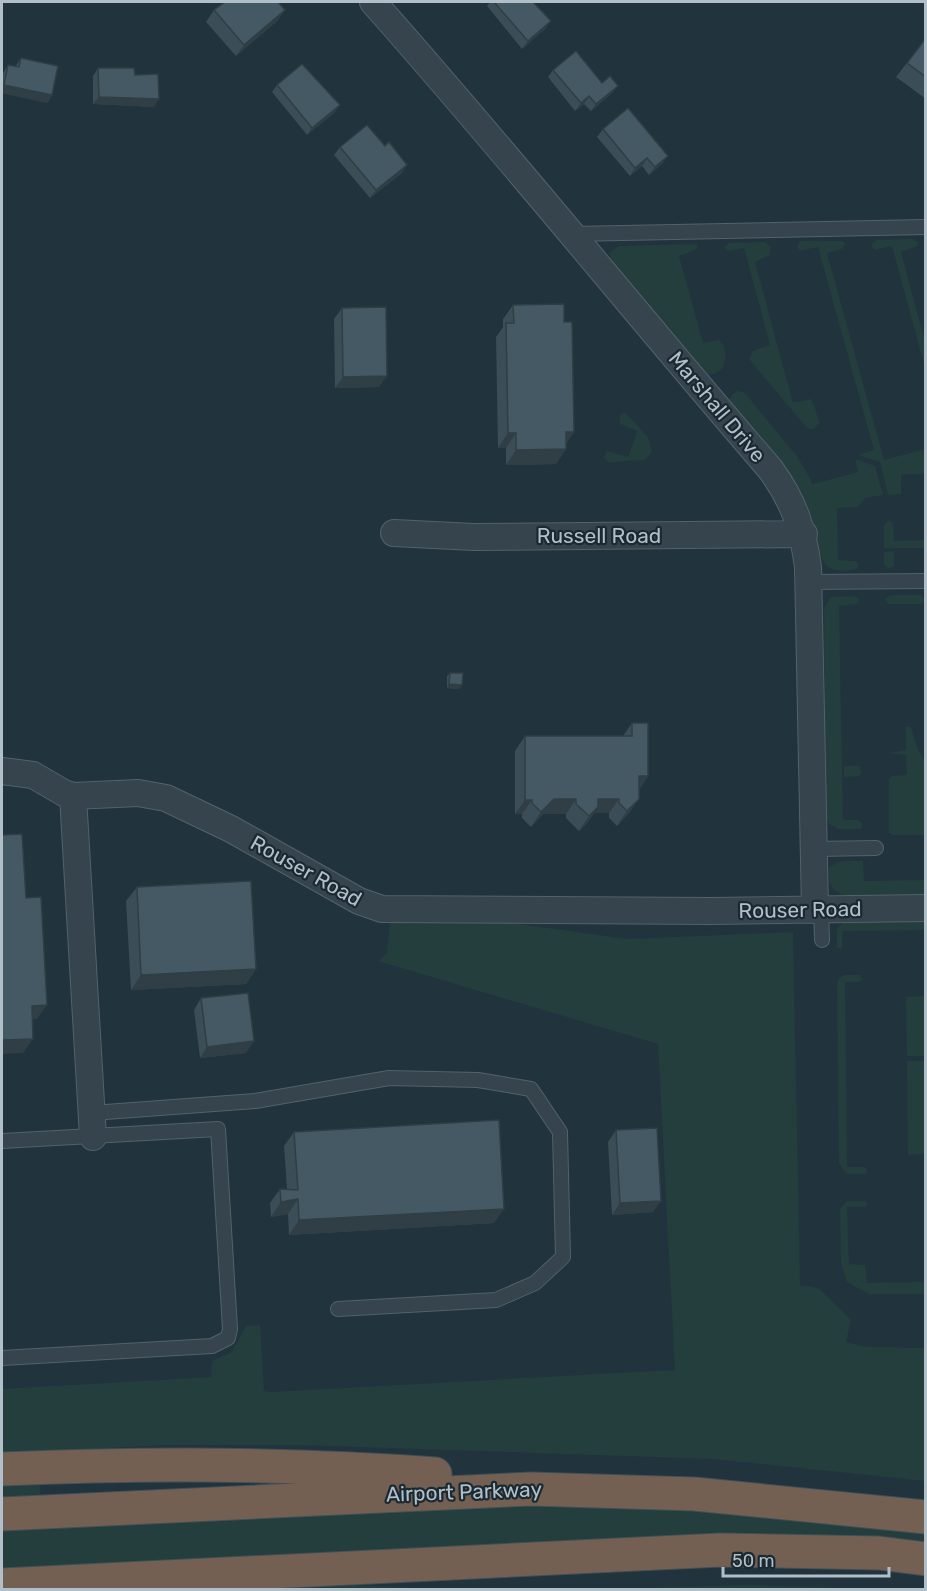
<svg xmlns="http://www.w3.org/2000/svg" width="927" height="1591" font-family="Rubik,sans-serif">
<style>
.green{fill:#233e3c}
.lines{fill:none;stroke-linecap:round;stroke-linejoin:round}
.service-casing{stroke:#53626b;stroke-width:16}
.minor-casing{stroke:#53626b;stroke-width:28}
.motorway-casing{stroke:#404f58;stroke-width:35}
.service{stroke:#35444d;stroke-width:14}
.minor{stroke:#35444d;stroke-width:26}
.motorway{stroke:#746052;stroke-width:33}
.wall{fill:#3b4d56}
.shaded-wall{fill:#303e46}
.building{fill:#455964;stroke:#303e46;stroke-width:1.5}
.labels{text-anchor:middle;stroke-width:4.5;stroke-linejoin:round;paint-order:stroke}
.street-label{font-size:21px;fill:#b1bfc9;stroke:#1a2932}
</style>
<rect width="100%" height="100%" fill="#21333d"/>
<path class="green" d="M 913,239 L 918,242 L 918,246 L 901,252 L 925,342 L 925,368 L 892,246 L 875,250 L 871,246 L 876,240 Z
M 800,241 L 842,241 L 845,243 L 842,249 L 827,253 L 884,460 L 925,449 L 925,474 L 901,474 L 901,494 L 888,495 L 880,462 L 858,455 L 874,450 L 818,247 L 799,251 L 797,246 Z
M 765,242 L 770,246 L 770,255 L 755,262 L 793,403 L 811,399 L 820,422 L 814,429 L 808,429 L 749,359 L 753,351 L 770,345 L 744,248 L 728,251 L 724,247 L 729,243 Z
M 693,244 L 697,245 L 697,249 L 679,256 L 703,343 L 719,340 C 730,349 727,377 708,374 L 610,260 L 610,252 L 619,246 Z
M 736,391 L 744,392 L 797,456 L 813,484 L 858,472 L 855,459 L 875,466 L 883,495 L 865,498 L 858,507 L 837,508 L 838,560 L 855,561 L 859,565 L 857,569 C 848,571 833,573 826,565 C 818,556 811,512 803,496 C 786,462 757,434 732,406 L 729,399 Z
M 625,412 L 648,437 L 652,452 L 645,460 L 608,462 L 604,457 L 607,451 L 628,457 L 637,431 L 620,424 L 620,415 Z
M 889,520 L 893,523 L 894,541 L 925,540 L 925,548 L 884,548 L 884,525 Z
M 894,551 L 894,566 L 888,569 L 884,564 L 884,552 Z
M 890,595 L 922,595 L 925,601 L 921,604 L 888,604 L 885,599 Z
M 856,596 L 859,600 L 857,604 L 839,606 L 843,820 L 859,820 L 863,825 L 861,829 L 838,829 L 829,824 L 826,816 L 824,609 L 831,597 Z
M 906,727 L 911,727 L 917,748 L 925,761 L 925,835 L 893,835 L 889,833 L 889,779 L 892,776 L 907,775 L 906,755 L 888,753 L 906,750 Z
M 844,766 L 859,766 L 862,773 L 859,776 L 844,777 Z
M 842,861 L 863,861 L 864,881 L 925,880 L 925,897 L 847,897 C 832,891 825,883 830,866 Z
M 925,920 L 925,930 L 843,931 L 842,949 L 837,948 L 837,929 L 842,923 Z
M 390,922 L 512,923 L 627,939 L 793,932 L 800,1286 C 806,1286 813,1286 819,1289 C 823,1292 849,1317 851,1320 L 846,1342 L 866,1347 L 925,1348 L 925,1481 L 713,1459 L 301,1445 L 173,1445 L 2,1453 L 2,1389 L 211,1377 L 212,1361 L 232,1352 L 246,1326 L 260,1325 L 264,1391 L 271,1392 L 675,1370 L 658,1044 L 378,961 L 387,953 Z
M 845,975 L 860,975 L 862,979 L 860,982 L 845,982 L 847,1167 L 865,1167 L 868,1172 L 865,1174 L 846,1174 L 839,1163 L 837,983 L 840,977 Z
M 925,996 L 925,1056 L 907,1056 L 906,997 Z
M 907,1061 L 925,1061 L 925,1154 L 908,1155 Z
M 847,1201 L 865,1201 L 868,1204 L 865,1207 L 847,1207 L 849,1264 L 865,1265 L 867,1283 L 925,1282 L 925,1294 L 869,1294 L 847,1282 L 841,1263 L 840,1209 Z
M 2,1482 L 40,1482 L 40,1495 L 2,1499 Z
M 465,1503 L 646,1505 L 926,1532 L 925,1543 L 2,1572 L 2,1527 Z
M 313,1583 L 439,1589 L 174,1590 Z
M 749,1585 L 879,1589 L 606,1589 Z"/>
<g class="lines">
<g class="service-casing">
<path id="service" d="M 571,234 L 926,227
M 808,582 L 926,581
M 814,849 L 876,848
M 821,910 L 822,940
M 92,1113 L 255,1101 L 389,1078 L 478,1080 L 531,1089 L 560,1132 L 563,1257 L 535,1283 L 496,1300 L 338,1309
M 2,1141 L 218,1129 L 230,1329 L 228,1338 L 212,1346 L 2,1358"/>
</g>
<g class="minor-casing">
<path id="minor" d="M 373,2 C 509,155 637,315 771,470 C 794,502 803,529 808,567 L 815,910
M 394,533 L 474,537 L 804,534
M 2,771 L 33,775 L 64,793 L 73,796
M 93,1137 L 73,796 L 138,793 L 166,798 L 231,829 L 359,901 L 382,909 L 711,911 L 926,908"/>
</g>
<g class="motorway-casing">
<path id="motorway" d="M 2,1469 C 146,1463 290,1463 435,1474
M 2,1514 L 531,1489 L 694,1494 L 926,1517
M 2,1585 L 720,1550 L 879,1553 L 926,1559"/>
</g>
<use href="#service" class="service"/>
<use href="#minor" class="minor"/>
<use href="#motorway" class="motorway"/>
</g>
<path class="wall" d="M 490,2 L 533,2 L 551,21 L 545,29 L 522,49 L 487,6 Z
M 214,10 L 285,10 L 277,21 L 236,56 L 206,22 Z
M 926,38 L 926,99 L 896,77 Z
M 21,58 L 52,95 L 47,103 L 2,93 L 2,79 L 3,73 L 8,65 L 15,67 Z
M 98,68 L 135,75 L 154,107 L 93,104 L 93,76 Z
M 553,70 L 602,83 L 618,86 L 612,93 L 591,111 L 584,104 L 575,111 L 548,77 Z
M 277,85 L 340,105 L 334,113 L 307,135 L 272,92 Z
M 603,129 L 663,163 L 649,175 L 642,166 L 630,176 L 597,137 Z
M 340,147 L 402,173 L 370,198 L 334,155 Z
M 513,305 L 566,443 L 566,449 L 556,464 L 506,465 L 506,448 L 498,448 L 496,337 L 503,327 L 503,319 Z
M 342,308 L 379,387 L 335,388 L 334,319 Z
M 450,673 L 462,685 L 459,689 L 447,688 L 447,676 Z
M 632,723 L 648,776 L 639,790 L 639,799 L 629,813 L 617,826 L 609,818 L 609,813 L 594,813 L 588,822 L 579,831 L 566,818 L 566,814 L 543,814 L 531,827 L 522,818 L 522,814 L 515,814 L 515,751 L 525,736 L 623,736 Z
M 137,887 L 256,969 L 246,984 L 131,990 L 126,901 Z
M 201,998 L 246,1053 L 200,1058 L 194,1010 Z
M 616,1130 L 653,1212 L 612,1215 L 608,1142 Z
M 294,1132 L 494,1223 L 289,1235 L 288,1214 L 271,1217 L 270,1203 L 280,1189 L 287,1189 L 284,1146 Z"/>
<path class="shaded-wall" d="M 285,10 L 277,21 L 236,56 L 244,45 Z
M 551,21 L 545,29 L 522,49 L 528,41 Z
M 4,85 L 52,95 L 47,103 L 2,93 L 2,88 Z
M 618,86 L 612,93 L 591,111 L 596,104 Z
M 589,96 L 584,104 L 575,111 L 581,103 Z
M 99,97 L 159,99 L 154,107 L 93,104 Z
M 340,105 L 334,113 L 307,135 L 312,128 Z
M 668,156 L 663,163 L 649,175 L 655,167 Z
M 647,158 L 642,166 L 630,176 L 635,168 Z
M 407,165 L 402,173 L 370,198 L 376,190 Z
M 387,376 L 379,387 L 335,388 L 343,377 Z
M 566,432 L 574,432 L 564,447 Z
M 508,433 L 516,433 L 506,448 L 498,448 Z
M 566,449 L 556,464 L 506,465 L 516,450 Z
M 449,684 L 462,685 L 459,689 L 447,688 Z
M 639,776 L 648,776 L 638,791 Z
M 554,799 L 576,799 L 566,814 L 543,814 L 531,827 L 541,812 Z
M 598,799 L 619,799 L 609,813 L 594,813 L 588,822 L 579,831 L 589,816 Z
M 639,799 L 629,813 L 617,826 L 627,811 Z
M 525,800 L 532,800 L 522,814 L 515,814 Z
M 256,969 L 246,984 L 131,990 L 141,975 Z
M 47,1005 L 37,1019 L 22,1020 L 32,1006 Z
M 33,1039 L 23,1053 L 2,1054 L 2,1042 L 3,1040 Z
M 254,1041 L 246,1053 L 200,1058 L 207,1047 Z
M 298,1199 L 288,1214 L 271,1217 L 281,1202 Z
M 661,1201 L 653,1212 L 612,1215 L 620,1203 Z
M 504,1209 L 494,1223 L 289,1235 L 299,1220 Z"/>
<path class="building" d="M 225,2 L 278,2 L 285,10 L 244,45 L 214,10 Z
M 494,2 L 533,2 L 551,21 L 528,41 Z
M 926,38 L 926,77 L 907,63 Z
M 576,51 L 602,83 L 610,76 L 618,86 L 596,104 L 589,96 L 581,103 L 553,70 Z
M 21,58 L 58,66 L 52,95 L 4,85 L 8,65 L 19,67 Z
M 302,64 L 340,105 L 312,128 L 277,85 Z
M 98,68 L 134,68 L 135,75 L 158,74 L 159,99 L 99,97 Z
M 628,108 L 668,156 L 655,167 L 647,158 L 635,168 L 603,129 Z
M 367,125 L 385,146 L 389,142 L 407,165 L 376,190 L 340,147 Z
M 564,304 L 564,322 L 572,322 L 574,432 L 566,432 L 566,449 L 516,450 L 516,433 L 508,433 L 506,323 L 514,323 L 513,305 Z
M 386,307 L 387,376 L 343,377 L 342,308 Z
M 450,673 L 463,673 L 462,685 L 449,684 Z
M 632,723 L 648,723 L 648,776 L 639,776 L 639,799 L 627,811 L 619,803 L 619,799 L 598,799 L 598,807 L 589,816 L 576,804 L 576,799 L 554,799 L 541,812 L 532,803 L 532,800 L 525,800 L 525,736 L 632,736 Z
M 22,834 L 26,898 L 41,897 L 47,1005 L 32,1006 L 33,1039 L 3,1040 L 3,1046 L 2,1046 L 2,835 Z
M 251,881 L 256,969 L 141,975 L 137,887 Z
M 248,993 L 254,1041 L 207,1047 L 201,998 Z
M 499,1120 L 504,1209 L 299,1220 L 298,1199 L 281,1202 L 280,1189 L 298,1190 L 294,1132 Z
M 657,1128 L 661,1201 L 620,1203 L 616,1130 Z"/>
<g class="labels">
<g class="street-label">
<text transform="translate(717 407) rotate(50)" y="7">Marshall Drive</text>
<text x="599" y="543">Russell Road</text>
<text transform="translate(306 871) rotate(29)" y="7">Rouser Road</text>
<text transform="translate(800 910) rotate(-1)" y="7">Rouser Road</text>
<text transform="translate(464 1492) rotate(-2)" y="7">Airport Parkway</text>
</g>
</g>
<rect width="927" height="1591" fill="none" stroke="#b1bfc9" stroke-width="6"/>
<path d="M723 1567v9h166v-9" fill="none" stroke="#b1bfc9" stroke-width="3"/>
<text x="732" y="1567" font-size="18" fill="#b1bfc9" stroke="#1a2932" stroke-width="4.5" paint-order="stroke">50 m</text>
</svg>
